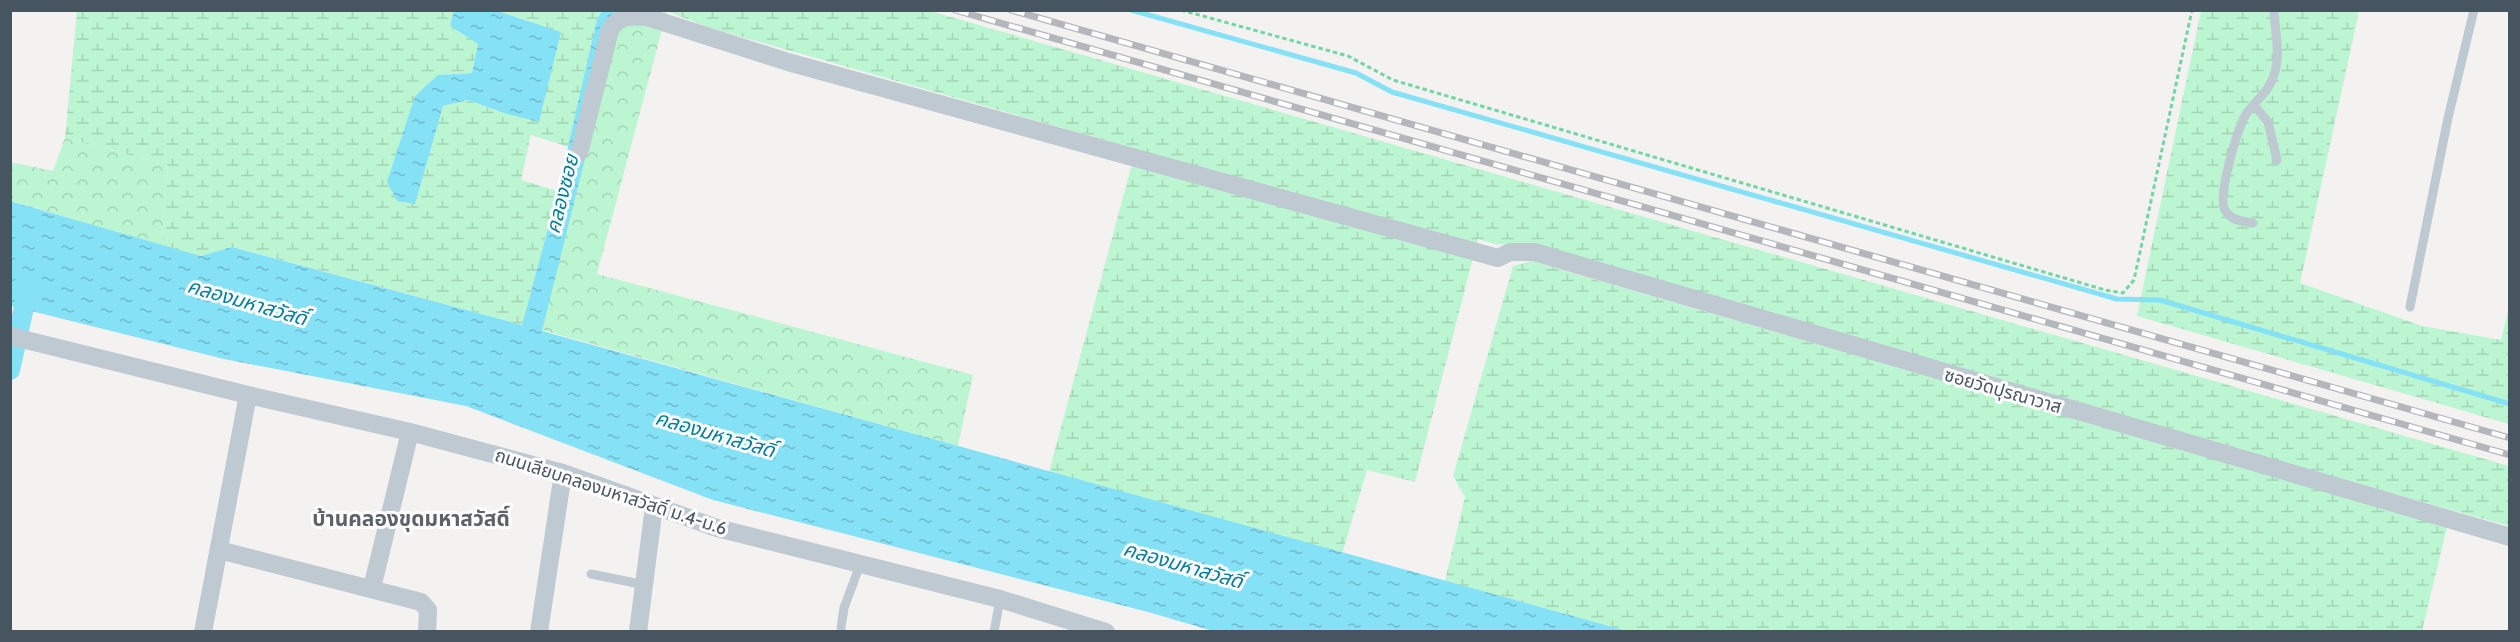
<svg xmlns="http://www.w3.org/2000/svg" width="2520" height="642" font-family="Cabin,'Noto Sans Thai',sans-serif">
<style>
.forest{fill:url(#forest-crowns)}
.wetland{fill:url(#wetland-marsh)}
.water{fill:url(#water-ripples)}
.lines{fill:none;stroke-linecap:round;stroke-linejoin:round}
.stream{stroke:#85e1f6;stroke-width:5}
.canal{stroke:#85e1f6;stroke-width:20}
.path{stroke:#70d7a2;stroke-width:3;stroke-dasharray:4.5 3;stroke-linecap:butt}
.service{stroke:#bec9d2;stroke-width:9}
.minor{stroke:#bec9d2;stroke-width:18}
.rail-casing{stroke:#b3b7bc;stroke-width:7}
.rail{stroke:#fff;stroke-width:4.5;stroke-dasharray:14;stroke-linecap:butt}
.labels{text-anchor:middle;stroke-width:6;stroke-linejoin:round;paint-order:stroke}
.street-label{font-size:18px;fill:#475561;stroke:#fff}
.water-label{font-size:20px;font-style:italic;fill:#037d99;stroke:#fff}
.quarter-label{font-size:21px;font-weight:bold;fill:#5d6267;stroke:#fff}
</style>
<defs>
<pattern id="forest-crowns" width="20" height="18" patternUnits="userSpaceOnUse" patternTransform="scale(1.5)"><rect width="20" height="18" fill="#bcf5d1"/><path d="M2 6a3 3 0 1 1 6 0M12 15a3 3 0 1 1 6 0" fill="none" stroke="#a3d4b6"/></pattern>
<pattern id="wetland-marsh" width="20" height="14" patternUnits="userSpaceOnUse" patternTransform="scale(1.5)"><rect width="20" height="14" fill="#bcf5d1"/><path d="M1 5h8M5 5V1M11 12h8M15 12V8" fill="none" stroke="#a3d4b6"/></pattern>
<pattern id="water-ripples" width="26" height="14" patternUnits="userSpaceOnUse" patternTransform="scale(1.5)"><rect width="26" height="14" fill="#85e1f6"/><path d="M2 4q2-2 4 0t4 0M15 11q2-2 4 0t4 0" fill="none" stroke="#6fb9cb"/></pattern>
</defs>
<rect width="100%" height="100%" fill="#f4f1f1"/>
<path class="forest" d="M 622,11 L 667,11 L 597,274 L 973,375 L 958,446 L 542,330 Z
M 65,138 L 168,165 L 162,245 L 11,201 L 10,162 L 53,171 Z"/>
<path class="wetland" d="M 77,11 L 454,11 L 450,26 L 478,44 L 472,73 L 438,75 L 443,106 L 468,100 L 504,113 L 561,32 L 497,11 L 602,11 L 597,19 L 569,147 L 531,135 L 521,180 L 558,191 L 522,325 L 233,247 L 201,256 L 162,245 L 168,165 L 65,138 Z
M 666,11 L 930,11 L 2509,466 L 2509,526 L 1985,379 L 1538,246 L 1495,244 L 1478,239 L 1415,482 L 1367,470 L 1342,554 L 1049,472 L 1136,149 L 710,28 Z
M 2201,11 L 2359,11 L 2300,283 L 2422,326 L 2501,340 L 2509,307 L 2509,424 L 2137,316 Z
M 1531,261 L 2447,527 L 2422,631 L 1627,631 L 1445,581 L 1465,497 L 1453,476 L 1513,266 Z"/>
<path class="water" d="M 454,10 L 497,11 L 561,32 L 539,122 L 504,113 L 468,100 L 443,106 L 415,204 L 397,201 L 387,182 L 415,96 L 438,75 L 472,73 L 478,44 L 450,26 Z
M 602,11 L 622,11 L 542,331 L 1627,631 L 1213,631 L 1148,612 L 713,500 L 466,406 L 224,359 L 11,306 L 10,201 L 201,256 L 232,247 L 522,325 L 558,191 L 597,19 Z"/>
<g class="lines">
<path class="stream" d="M 1131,10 L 1356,73 L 1392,92 L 2117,299 L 2160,300 L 2510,404"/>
<path class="canal" d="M 10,370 L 29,285"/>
<path class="path" d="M 1181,10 L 1348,56 L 1393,80 L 2105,290 L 2123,293 L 2134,280 L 2192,10"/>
<path class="service" d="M 2254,105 L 2268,122 L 2277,160
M 2253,223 C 2243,221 2231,221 2225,210 C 2217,197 2237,131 2245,116 C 2254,101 2269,93 2274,75 C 2281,54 2275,32 2274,10
M 2410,307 L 2448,118 L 2474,10
M 591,574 L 645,585
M 841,628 L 844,608 L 861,562
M 994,632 L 1000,599"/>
<path class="minor" d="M 579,153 L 610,30 C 619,15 630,16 647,17 L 788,62 L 1498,258 L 1510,252 L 1534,252 L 2510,537
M 10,336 L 248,395 L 410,432 L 563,473 L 717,528 L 1000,599 L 1106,632
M 219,550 L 421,602 L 428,610 L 427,632
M 372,588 L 410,432
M 203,632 L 248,395
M 539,632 L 563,473
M 638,632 L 654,506"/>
<g class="rail-casing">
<path id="rail" d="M 955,10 L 2510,455
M 1011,10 L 2510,438"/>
</g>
<use href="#rail" class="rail"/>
</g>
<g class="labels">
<g class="street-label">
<text transform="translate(2003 391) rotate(16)" y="6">ซอยวัดปุรณาวาส</text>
<text transform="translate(611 492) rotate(18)" y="6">ถนนเลียบคลองมหาสวัสดิ์ ม.4-ม.6</text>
</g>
<g class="water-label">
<text transform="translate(562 194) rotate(-76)" y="7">คลองซอย</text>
<text transform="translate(247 302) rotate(16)" y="7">คลองมหาสวัสดิ์</text>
<text transform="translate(715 434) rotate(16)" y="7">คลองมหาสวัสดิ์</text>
<text transform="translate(1183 565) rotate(16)" y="7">คลองมหาสวัสดิ์</text>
</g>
<g class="quarter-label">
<text x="411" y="526">บ้านคลองขุดมหาสวัสดิ์</text>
</g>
</g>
<rect width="2520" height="642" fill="none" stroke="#475561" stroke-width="24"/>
</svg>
